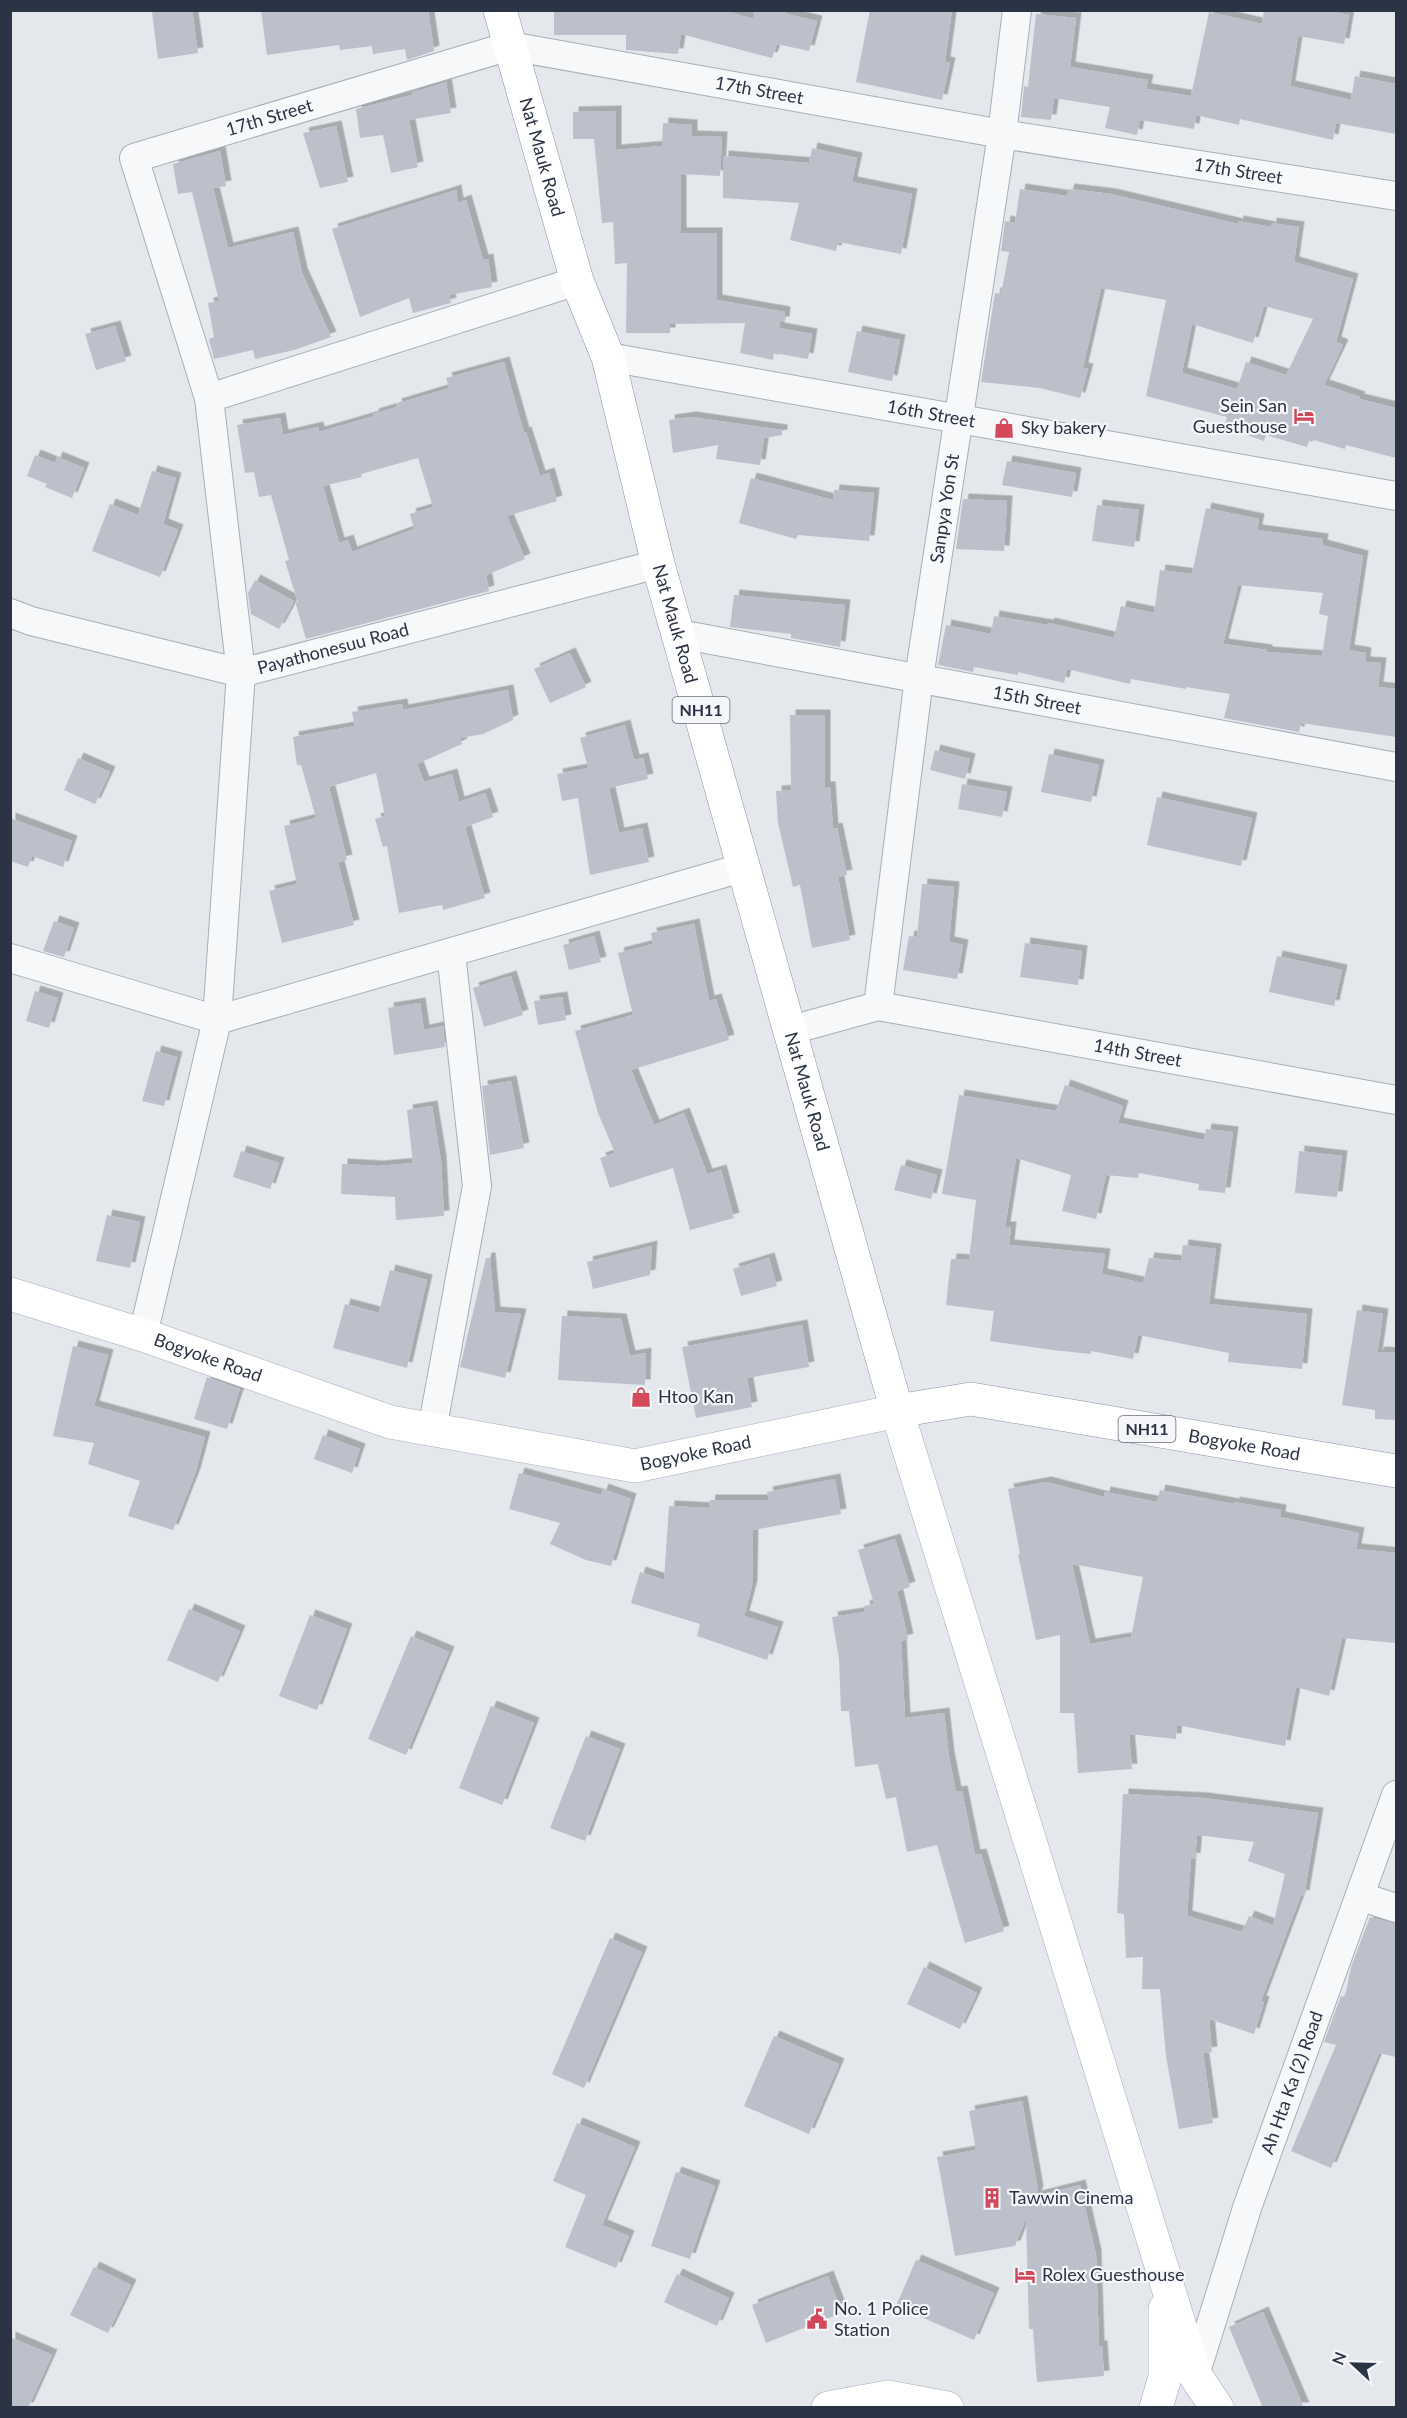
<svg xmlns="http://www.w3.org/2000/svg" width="1407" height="2418" font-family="Lato,sans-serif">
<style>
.building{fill:#bbc0ca;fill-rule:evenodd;filter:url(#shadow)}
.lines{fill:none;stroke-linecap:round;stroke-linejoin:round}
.street-casing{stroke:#a9aeb7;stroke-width:30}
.secondary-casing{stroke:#a9aeb7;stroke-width:34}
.primary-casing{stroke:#a3abb8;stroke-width:34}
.highway-casing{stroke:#8b94a3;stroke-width:34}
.street{stroke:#f7f8fa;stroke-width:28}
.secondary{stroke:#fff;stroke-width:33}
.primary{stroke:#fff;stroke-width:33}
.highway{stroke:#fff;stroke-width:33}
.labels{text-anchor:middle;stroke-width:4.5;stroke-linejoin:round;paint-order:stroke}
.shield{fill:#f4f6f9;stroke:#676e7b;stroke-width:1.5}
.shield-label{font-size:16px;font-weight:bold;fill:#2b3445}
.street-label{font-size:18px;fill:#2b3445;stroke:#f4f6f9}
.poi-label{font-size:18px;fill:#2b3445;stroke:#f4f6f9;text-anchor:start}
</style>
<defs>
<filter id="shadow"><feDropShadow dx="5.5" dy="-5.5" stdDeviation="0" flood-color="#0004"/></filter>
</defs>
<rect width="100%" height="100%" fill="#e4e7ec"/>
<path class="building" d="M 165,10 L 192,10 L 198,53 L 158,59 L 152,12 Z
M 261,10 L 428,10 L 434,51 L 407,60 L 405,49 L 373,54 L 372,46 L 340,50 L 339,45 L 267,55 Z
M 554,10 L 723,10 L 753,19 L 756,10 L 787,10 L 786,14 L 817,21 L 809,51 L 777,44 L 772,58 L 681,34 L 678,54 L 626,50 L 626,35 L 554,35 Z
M 870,10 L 952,10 L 945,62 L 950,63 L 942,100 L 856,82 Z
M 1264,10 L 1324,10 L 1349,15 L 1344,44 L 1298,36 L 1290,86 L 1351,100 L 1355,76 L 1396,84 L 1396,134 L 1336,123 L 1333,140 L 1240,119 L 1239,125 L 1196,115 L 1194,129 L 1140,120 L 1137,135 L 1105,128 L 1110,107 L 1054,98 L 1051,120 L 1021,117 L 1024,86 L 1028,87 L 1036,14 L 1076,18 L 1070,67 L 1148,80 L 1146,89 L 1191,96 L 1209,12 L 1262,24 Z
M 446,82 L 451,113 L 409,120 L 418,167 L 391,173 L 383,135 L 360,138 L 356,109 L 412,95 L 412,93 Z
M 616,111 L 616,150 L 662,146 L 663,123 L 692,125 L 692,136 L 722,137 L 720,176 L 681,174 L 681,233 L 717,233 L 717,300 L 785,312 L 784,322 L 780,322 L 779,328 L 812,334 L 808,359 L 774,353 L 773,360 L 740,353 L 745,323 L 670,324 L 670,333 L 626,333 L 627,263 L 615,264 L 613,222 L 602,223 L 594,139 L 573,139 L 573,112 Z
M 336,126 L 348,182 L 320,188 L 303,133 Z
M 812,148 L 857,158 L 852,182 L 912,194 L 901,254 L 838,242 L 836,251 L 790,240 L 799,203 L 723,198 L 723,156 L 809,163 Z
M 220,151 L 226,186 L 213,188 L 228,248 L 293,232 L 302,273 L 331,337 L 294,350 L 255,359 L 253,350 L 214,359 L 209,339 L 214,337 L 208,303 L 219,301 L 192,192 L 178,194 L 173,164 Z
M 1020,189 L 1067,196 L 1069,189 L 1111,194 L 1238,224 L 1238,221 L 1271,227 L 1271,223 L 1299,227 L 1294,262 L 1353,279 L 1336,342 L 1343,345 L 1324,385 L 1360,397 L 1359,399 L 1396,408 L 1396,458 L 1346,445 L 1345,449 L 1310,439 L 1307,447 L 1266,435 L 1264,441 L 1224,427 L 1227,417 L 1146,396 L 1166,300 L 1101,288 L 1083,368 L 1088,369 L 1080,398 L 1040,388 L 981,382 L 995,293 L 1001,294 L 1009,252 L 1001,251 L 1005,221 L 1015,223 ZM 1264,306 L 1313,319 L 1286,375 L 1246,362 L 1237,389 L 1182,373 L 1192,324 L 1253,343 Z
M 456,190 L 458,203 L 466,200 L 483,260 L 488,259 L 492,287 L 449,295 L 451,303 L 413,313 L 409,298 L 360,317 L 332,229 Z
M 115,326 L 126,361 L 96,370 L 85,334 Z
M 857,331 L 900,340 L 892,381 L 848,372 Z
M 504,362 L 524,433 L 526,432 L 540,476 L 549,473 L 557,501 L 507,516 L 525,559 L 486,575 L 489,591 L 306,639 L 295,601 L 298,603 L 285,561 L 289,560 L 271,495 L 259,497 L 254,472 L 245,473 L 237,425 L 280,418 L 283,435 L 318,427 L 319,432 L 374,416 L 373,414 L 397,407 L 396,404 L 449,388 L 446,378 ZM 418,458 L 433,507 L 410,514 L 414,529 L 352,552 L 348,540 L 339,543 L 323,486 L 362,477 L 361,474 Z
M 691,417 L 782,430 L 782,435 L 764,438 L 760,465 L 716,459 L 718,445 L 673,453 L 669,420 Z
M 35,455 L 55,463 L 57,457 L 84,468 L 72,498 L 45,487 L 47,484 L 27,476 Z
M 1007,461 L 1076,473 L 1072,497 L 1002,485 Z
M 152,471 L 176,478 L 163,524 L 178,530 L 160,577 L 92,551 L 110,504 L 138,515 Z
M 751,478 L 833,500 L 834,490 L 874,493 L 869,541 L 798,535 L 796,539 L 739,523 Z
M 963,499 L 1007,501 L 1004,551 L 956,549 Z
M 1097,505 L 1139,510 L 1134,547 L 1092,541 Z
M 1206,508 L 1259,519 L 1257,530 L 1323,539 L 1322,545 L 1363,556 L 1349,650 L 1366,653 L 1365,662 L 1381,663 L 1378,687 L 1396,689 L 1396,737 L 1301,723 L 1299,732 L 1224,718 L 1230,694 L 1186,687 L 1186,689 L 1131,679 L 1130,684 L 1067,669 L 1064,683 L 1018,672 L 1018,675 L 974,667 L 973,672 L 938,665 L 946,625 L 991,634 L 994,616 L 1048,625 L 1049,623 L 1114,638 L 1121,606 L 1154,613 L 1160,570 L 1192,574 ZM 1238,585 L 1323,593 L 1319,614 L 1328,616 L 1322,656 L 1267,652 L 1267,650 L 1223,644 Z
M 255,580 L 294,601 L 279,629 L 251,614 L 248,593 Z
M 734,595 L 845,605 L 840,647 L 791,638 L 791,634 L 730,627 Z
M 570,653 L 586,687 L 550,703 L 534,669 Z
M 508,690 L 513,720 L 483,734 L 460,738 L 462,744 L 417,764 L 424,782 L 452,774 L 459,802 L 485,793 L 493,817 L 465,827 L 485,898 L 443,910 L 442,905 L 399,913 L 387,846 L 383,847 L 375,819 L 385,816 L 376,773 L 329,787 L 347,860 L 338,862 L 354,925 L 282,943 L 269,891 L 297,884 L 284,826 L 316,818 L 301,765 L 297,765 L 293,737 L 355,726 L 352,712 L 402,704 L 403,710 Z
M 790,715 L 825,715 L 825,787 L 830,787 L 833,829 L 837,828 L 847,875 L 838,877 L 850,940 L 812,948 L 800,885 L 793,887 L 778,823 L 776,791 L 791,790 Z
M 625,725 L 634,760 L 643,758 L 648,779 L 609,788 L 619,833 L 642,828 L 649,862 L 590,875 L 578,798 L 562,801 L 557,774 L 588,768 L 580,738 Z
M 935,750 L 970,759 L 965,779 L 930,770 Z
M 1049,754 L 1099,765 L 1091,802 L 1041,792 Z
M 78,758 L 110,772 L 95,804 L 64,790 Z
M 962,784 L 1007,792 L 1002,817 L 958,809 Z
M 1157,797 L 1252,818 L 1241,866 L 1147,845 Z
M 10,818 L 72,841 L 63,867 L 32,856 L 28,867 L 10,861 Z
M 922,884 L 954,887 L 949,942 L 963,945 L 957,979 L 903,970 L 909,936 L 917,937 Z
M 54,921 L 74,928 L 64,957 L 43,951 Z
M 694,924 L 709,1001 L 716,999 L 729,1040 L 631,1070 L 654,1125 L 684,1113 L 707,1174 L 721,1170 L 734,1218 L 690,1230 L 673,1168 L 610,1188 L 600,1158 L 615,1153 L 598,1113 L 575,1031 L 633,1015 L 618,953 L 653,944 L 651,933 Z
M 594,936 L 601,962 L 569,970 L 563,945 Z
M 1025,943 L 1082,951 L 1078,985 L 1020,977 Z
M 1277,956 L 1342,970 L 1334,1006 L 1269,992 Z
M 511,976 L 523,1015 L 484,1027 L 473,988 Z
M 35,991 L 58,998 L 49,1028 L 26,1021 Z
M 562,997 L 566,1020 L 538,1025 L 534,1001 Z
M 420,1003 L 424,1030 L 443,1026 L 445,1047 L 394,1055 L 388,1008 Z
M 156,1051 L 177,1057 L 164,1106 L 142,1101 Z
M 511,1081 L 524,1148 L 490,1155 L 482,1086 Z
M 1065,1085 L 1123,1106 L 1118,1123 L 1204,1140 L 1206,1129 L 1233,1132 L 1225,1193 L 1198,1190 L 1199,1184 L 1139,1173 L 1138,1178 L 1106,1175 L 1096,1219 L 1062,1211 L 1071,1175 L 1016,1158 L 1005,1227 L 1011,1227 L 1009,1245 L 1105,1254 L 1102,1274 L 1143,1283 L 1149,1258 L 1181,1261 L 1183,1245 L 1216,1249 L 1209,1304 L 1307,1314 L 1302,1369 L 1228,1362 L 1229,1353 L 1138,1335 L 1133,1359 L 1091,1351 L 1091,1354 L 1053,1350 L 990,1341 L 994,1311 L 946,1305 L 951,1259 L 969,1260 L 976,1200 L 942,1194 L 959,1095 L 1056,1111 Z
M 432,1106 L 441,1161 L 444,1216 L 396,1220 L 395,1197 L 341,1194 L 342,1164 L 378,1166 L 413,1163 L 407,1110 Z
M 241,1151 L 279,1163 L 270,1189 L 233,1177 Z
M 1299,1151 L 1342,1156 L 1337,1197 L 1295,1193 Z
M 901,1165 L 937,1175 L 931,1199 L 894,1190 Z
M 107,1215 L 140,1222 L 130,1268 L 96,1261 Z
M 652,1246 L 650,1275 L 593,1289 L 587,1262 Z
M 486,1258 L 490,1258 L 495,1312 L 521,1314 L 505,1378 L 460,1367 Z
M 769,1258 L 777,1286 L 741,1296 L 733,1269 Z
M 390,1270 L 427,1280 L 407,1368 L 333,1348 L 345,1304 L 379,1313 Z
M 1357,1310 L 1383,1314 L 1377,1356 L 1379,1352 L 1396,1353 L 1396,1420 L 1375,1419 L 1375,1410 L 1342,1405 Z
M 562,1316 L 621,1319 L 630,1356 L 646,1353 L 645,1385 L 558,1380 Z
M 802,1325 L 809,1367 L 747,1378 L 752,1407 L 696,1418 L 682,1347 Z
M 73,1346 L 108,1355 L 94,1406 L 205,1437 L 195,1474 L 173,1530 L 128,1516 L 140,1481 L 88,1464 L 94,1443 L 53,1436 Z
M 207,1377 L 240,1389 L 227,1429 L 194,1419 Z
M 323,1435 L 360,1449 L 352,1473 L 314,1459 Z
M 519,1473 L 601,1495 L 603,1489 L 631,1499 L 611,1566 L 586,1560 L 550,1544 L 560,1523 L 509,1509 Z
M 835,1479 L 841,1514 L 753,1530 L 752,1586 L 744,1616 L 778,1627 L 767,1660 L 697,1636 L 700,1624 L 631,1603 L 640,1572 L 664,1580 L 669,1506 L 709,1508 L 710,1500 L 769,1500 L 767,1492 Z
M 1046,1482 L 1104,1497 L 1105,1492 L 1157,1502 L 1160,1490 L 1234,1504 L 1234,1502 L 1281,1510 L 1280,1517 L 1359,1533 L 1356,1549 L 1396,1553 L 1396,1643 L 1342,1638 L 1329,1696 L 1296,1687 L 1285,1746 L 1177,1725 L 1176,1739 L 1129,1734 L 1132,1769 L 1078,1773 L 1074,1713 L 1060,1713 L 1060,1635 L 1036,1640 L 1018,1554 L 1020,1554 L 1008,1489 ZM 1072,1564 L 1143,1577 L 1131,1637 L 1090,1644 Z
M 895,1539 L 910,1587 L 897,1591 L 908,1639 L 901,1641 L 905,1718 L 944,1713 L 949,1757 L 956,1792 L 962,1791 L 975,1855 L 981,1854 L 1004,1931 L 965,1943 L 937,1845 L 907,1852 L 896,1797 L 886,1799 L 878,1764 L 855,1767 L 849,1711 L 841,1711 L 839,1659 L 832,1617 L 865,1612 L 864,1606 L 874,1604 L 858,1550 Z
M 189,1609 L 240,1631 L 218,1682 L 167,1660 Z
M 310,1615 L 347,1629 L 317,1710 L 279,1696 Z
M 411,1636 L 449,1652 L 406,1755 L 368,1739 Z
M 491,1706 L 534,1723 L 502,1805 L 459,1788 Z
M 586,1736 L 620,1749 L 585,1841 L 550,1828 Z
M 1123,1794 L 1203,1798 L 1318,1813 L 1304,1896 L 1301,1895 L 1261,2001 L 1264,2002 L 1254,2034 L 1209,2019 L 1212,2052 L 1203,2053 L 1213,2123 L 1179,2129 L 1166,2056 L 1160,1989 L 1142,1989 L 1143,1957 L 1126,1958 L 1124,1914 L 1117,1913 ZM 1197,1835 L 1254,1842 L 1248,1861 L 1285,1874 L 1273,1925 L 1249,1916 L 1242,1932 L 1187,1916 L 1191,1858 L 1195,1859 Z
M 1370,1917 L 1396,1924 L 1396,2057 L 1379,2053 L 1331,2168 L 1291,2151 L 1336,2045 L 1324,2042 L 1341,1996 L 1345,1997 L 1351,1967 Z
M 610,1938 L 642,1952 L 584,2088 L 552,2074 Z
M 924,1967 L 977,1993 L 960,2029 L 907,2004 Z
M 774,2036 L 839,2064 L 809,2134 L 744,2106 Z
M 1022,2101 L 1038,2191 L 1036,2196 L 1080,2185 L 1096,2255 L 1099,2346 L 1102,2346 L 1104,2376 L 1037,2382 L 1033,2329 L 1029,2329 L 1026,2218 L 1015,2246 L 955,2256 L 937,2157 L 976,2150 L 969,2111 Z
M 577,2123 L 635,2147 L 602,2225 L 629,2236 L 616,2268 L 565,2247 L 586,2195 L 553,2181 Z
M 676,2172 L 715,2186 L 690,2259 L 651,2246 Z
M 916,2260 L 994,2293 L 974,2340 L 896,2306 Z
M 94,2267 L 131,2285 L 108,2333 L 70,2315 Z
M 677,2274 L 729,2298 L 717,2326 L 664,2302 Z
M 828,2276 L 842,2313 L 766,2343 L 752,2305 Z
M 1263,2312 L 1304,2408 L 1263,2408 L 1229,2327 Z
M 10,2337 L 52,2355 L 28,2408 L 10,2408 Z"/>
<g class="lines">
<g class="street-casing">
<g id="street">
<path id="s1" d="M 608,357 L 1396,496"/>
<path d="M 209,398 L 577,281"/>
<path id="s2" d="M 10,613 L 31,621 L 241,673 L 658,564"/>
<path id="s3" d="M 679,634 L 1396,767"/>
<path d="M 10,958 L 217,1020 L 745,867"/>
<path id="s4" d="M 878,1006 L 919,678 L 1002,134 L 1017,10"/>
<path id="s5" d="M 791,1030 L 878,1006 L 1396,1100"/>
<path id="s6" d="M 143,1335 L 217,1020 L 241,673 L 209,398 L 134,158 L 510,46 L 1002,134 L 1396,196"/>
<path d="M 432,1430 L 477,1186 L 451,953"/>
<path d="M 1362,1897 L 1396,1908"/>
<path id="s7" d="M 1195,2375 L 1248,2205 L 1396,1795"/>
</g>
</g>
<g class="secondary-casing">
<g id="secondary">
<path id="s8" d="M 10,1294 L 143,1335 L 390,1422 L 635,1466 L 897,1411"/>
<path d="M 828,2408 L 888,2397 L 947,2408"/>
</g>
</g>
<g class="primary-casing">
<path id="primary" d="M 897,1411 L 1195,2375 L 1217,2408
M 1156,2408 L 1165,2377 L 1165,2309"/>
</g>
<g class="highway-casing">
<g id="highway">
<path id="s9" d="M 500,10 L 577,281 L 608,357 L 658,564 L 897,1411 L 971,1399 L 1396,1471"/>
</g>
</g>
<use href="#street" class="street"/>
<use href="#secondary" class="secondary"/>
<use href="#primary" class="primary"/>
<use href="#highway" class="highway"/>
</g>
<defs>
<g id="hotel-bare" transform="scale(1.62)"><path d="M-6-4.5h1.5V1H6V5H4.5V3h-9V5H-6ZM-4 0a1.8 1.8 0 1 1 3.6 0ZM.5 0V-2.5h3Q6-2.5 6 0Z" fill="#d1495b" stroke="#f4f6f9" stroke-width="2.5" paint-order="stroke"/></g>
<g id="shop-bare" transform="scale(1.62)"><path d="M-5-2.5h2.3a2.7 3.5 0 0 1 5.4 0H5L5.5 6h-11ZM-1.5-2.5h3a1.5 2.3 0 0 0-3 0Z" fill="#d1495b" stroke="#f4f6f9" stroke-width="2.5" paint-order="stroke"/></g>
<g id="building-bare" transform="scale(1.62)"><path d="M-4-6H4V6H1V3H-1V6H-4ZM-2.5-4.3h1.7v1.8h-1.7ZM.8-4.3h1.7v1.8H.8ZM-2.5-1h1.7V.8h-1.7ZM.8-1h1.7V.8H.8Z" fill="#d1495b" stroke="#f4f6f9" stroke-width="2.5" paint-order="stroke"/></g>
<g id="civic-bare" transform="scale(1.62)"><path d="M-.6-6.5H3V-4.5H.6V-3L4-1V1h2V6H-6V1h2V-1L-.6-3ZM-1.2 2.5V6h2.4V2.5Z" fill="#d1495b" stroke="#f4f6f9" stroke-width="2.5" paint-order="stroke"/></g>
</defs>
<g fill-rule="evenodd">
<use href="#hotel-bare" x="1304" y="416"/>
<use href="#shop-bare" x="1004" y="428"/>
<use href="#shop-bare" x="641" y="1397"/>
<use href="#building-bare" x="992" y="2198"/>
<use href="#hotel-bare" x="1025" y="2275"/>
<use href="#civic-bare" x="817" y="2319"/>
</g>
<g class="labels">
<g class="shield">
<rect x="672.5" y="697" width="57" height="26" rx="4.5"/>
<rect x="1118.5" y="1416" width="57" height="26" rx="4.5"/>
</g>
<g class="shield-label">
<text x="701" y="716">NH11</text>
<text x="1147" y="1435">NH11</text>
</g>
<g class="street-label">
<text dy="6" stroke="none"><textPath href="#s6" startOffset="1845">17th Street</textPath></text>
<text dy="6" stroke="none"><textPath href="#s6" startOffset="1341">17th Street</textPath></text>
<text dy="6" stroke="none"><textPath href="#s9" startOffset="153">Nat Mauk Road</textPath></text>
<text dy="6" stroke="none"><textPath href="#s6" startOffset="2331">17th Street</textPath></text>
<text dy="6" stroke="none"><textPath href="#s1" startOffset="328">16th Street</textPath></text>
<text dy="6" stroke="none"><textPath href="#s4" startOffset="502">Sanpya Yon St</textPath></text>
<text dy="6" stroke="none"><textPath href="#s9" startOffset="639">Nat Mauk Road</textPath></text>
<text dy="6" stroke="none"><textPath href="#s2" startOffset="334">Payathonesuu Road</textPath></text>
<text dy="6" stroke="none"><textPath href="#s3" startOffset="364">15th Street</textPath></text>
<text dy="6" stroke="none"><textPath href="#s5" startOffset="354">14th Street</textPath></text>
<text dy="6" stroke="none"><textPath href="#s9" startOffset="1125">Nat Mauk Road</textPath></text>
<text dy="6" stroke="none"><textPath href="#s8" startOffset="208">Bogyoke Road</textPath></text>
<text dy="6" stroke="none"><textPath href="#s9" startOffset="1809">Bogyoke Road</textPath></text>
<text dy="6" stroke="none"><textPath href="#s8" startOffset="712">Bogyoke Road</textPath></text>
<text dy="6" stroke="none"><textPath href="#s7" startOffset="308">Ah Hta Ka (2) Road</textPath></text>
</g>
<g class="poi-label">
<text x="1287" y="412" text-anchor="end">Sein San<tspan x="1287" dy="21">Guesthouse</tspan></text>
<text x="1021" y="434">Sky bakery</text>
<text x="658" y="1403">Htoo Kan</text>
<text x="1009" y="2204">Tawwin Cinema</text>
<text x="1042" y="2281">Rolex Guesthouse</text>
<text x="834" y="2315">No. 1 Police<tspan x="834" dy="21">Station</tspan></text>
</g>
</g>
<rect width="1407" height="2418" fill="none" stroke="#2b3445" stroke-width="24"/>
<g transform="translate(1353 2364) rotate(292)" stroke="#f4f6f9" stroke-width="4.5" paint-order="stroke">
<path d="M0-4.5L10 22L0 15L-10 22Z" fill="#2b3445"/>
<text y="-9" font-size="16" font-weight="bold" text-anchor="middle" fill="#2b3445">N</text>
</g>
</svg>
